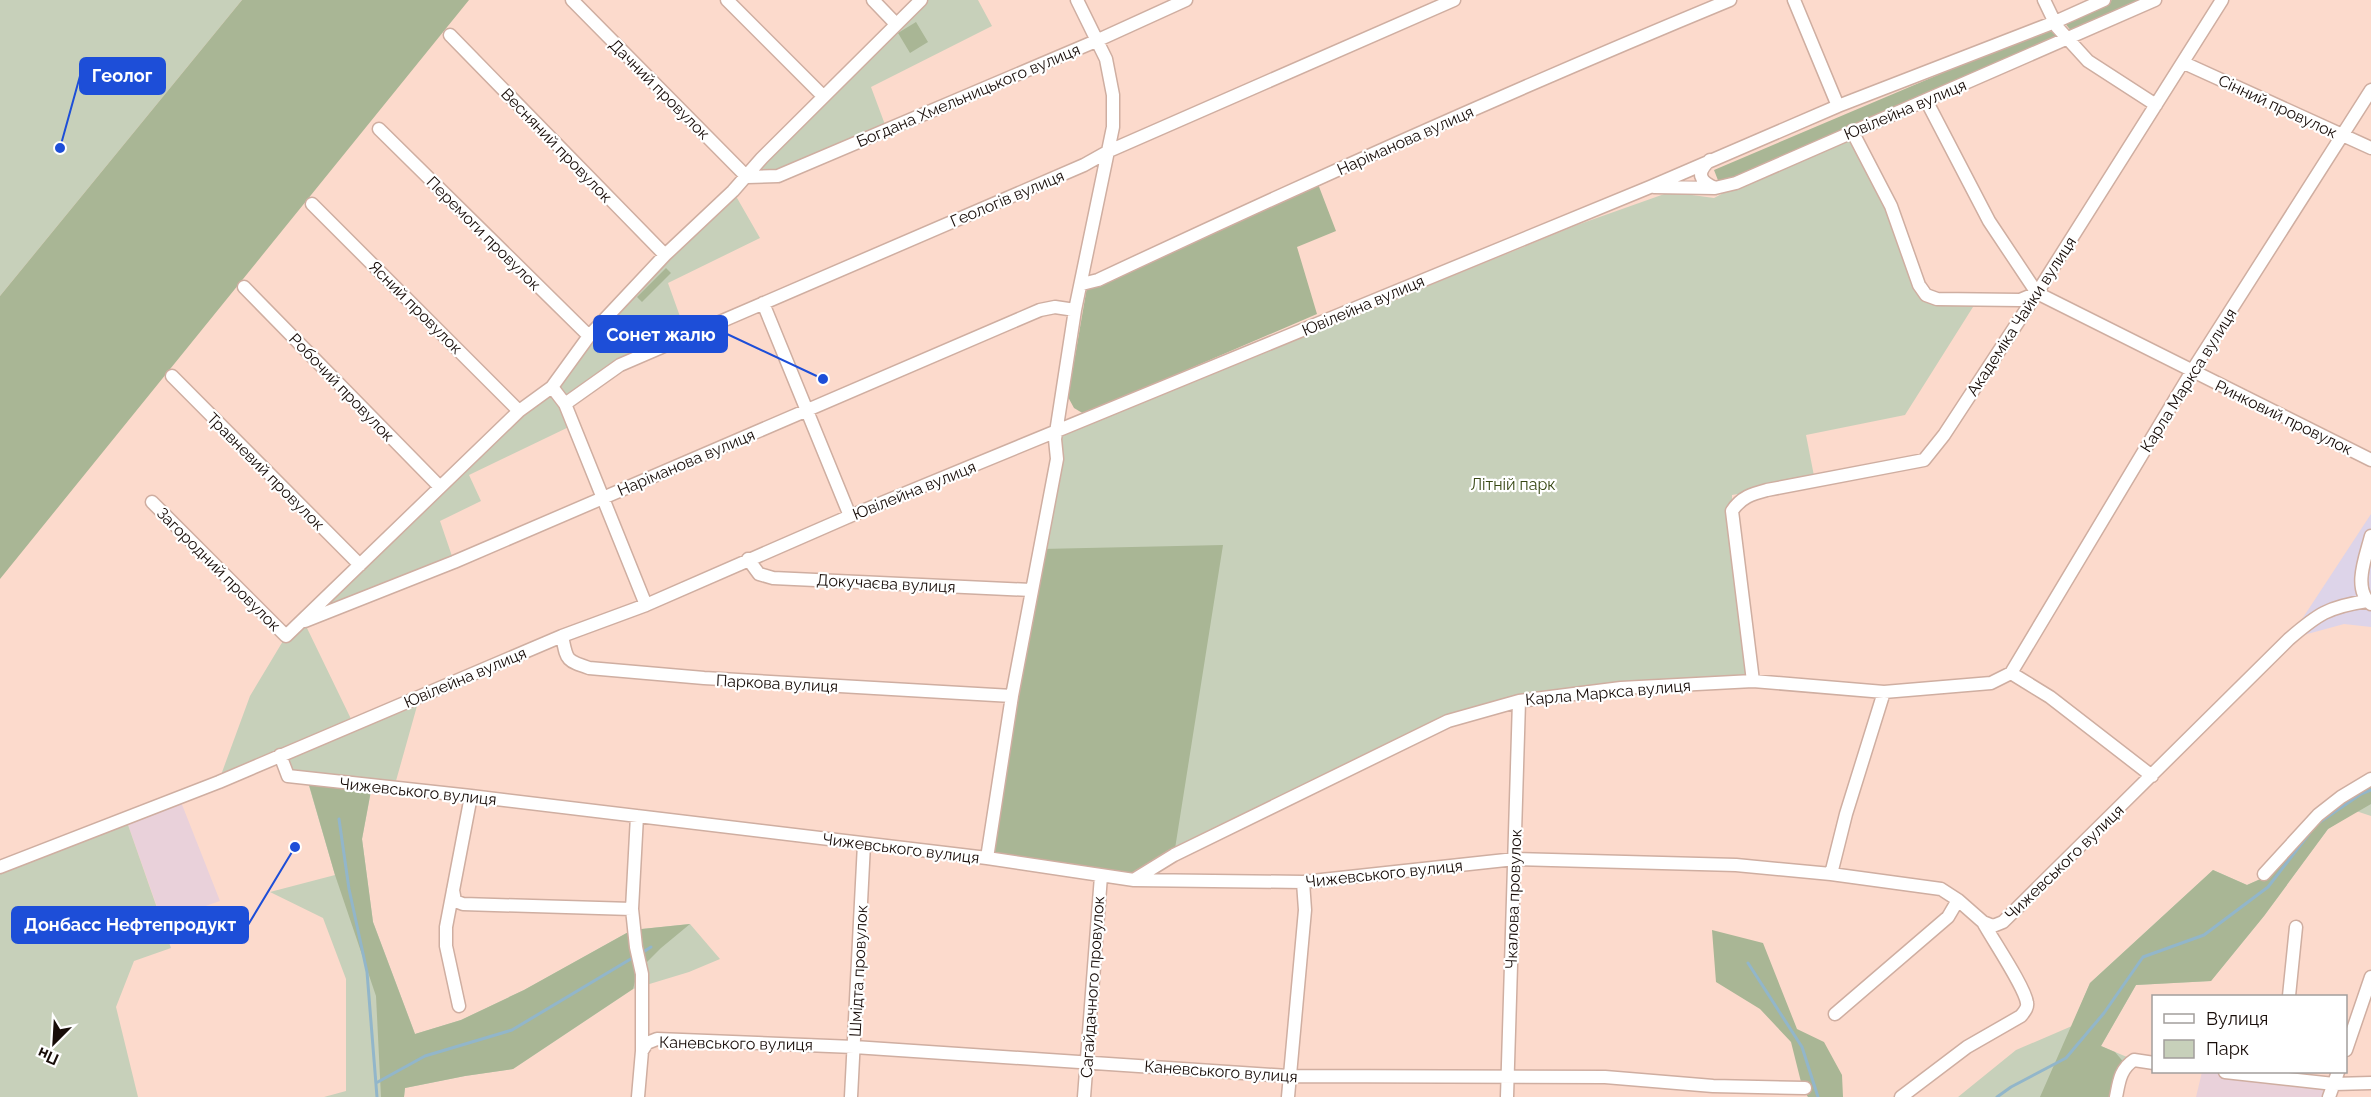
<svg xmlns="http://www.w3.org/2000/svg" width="2371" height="1097" font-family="Raleway,sans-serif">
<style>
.commercial{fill:#ddd4e9}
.industrial{fill:#e9d1da}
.green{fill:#c7d0ba}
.forest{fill:#a9b695}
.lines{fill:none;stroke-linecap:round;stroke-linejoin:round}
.stream{stroke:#92b6ca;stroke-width:3}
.minor-casing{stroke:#cfaea1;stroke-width:15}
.minor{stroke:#fff;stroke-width:12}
.labels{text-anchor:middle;stroke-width:4.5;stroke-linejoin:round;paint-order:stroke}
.street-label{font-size:16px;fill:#170c08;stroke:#fff}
.park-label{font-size:16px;fill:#374713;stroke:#fff}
.leader{fill:none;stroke:#1d4ed8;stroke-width:2}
.callout-dot{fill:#1d4ed8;stroke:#fff;stroke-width:2}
.callout{fill:#1d4ed8;stroke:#1d4ed8;stroke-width:2}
.callout-label{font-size:18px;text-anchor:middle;font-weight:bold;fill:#fff}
</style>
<rect width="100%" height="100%" fill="#fcdacc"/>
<path class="commercial" d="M 2371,514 L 2371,627 L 2344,624 L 2289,639 Z"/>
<path class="industrial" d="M 181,802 L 220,901 L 162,921 L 127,822 Z
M 2202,1072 L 2225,1072 L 2334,1084 L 2329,1097 L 2196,1097 Z"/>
<path class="green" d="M 0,0 L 242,0 L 0,296 Z
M 921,0 L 978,0 L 992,26 L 871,87 L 887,130 L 778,176 L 747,177 Z
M 1850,139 L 1891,206 L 1926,295 L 1978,299 L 1905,415 L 1806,435 L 1815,481 L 1732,495 L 1732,511 L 1753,681 L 1621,688 L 1448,721 L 1174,855 L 1041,549 L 1055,439 L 1577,225 L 1670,192 L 1714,198 L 1737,186 Z
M 733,191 L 760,238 L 668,283 L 687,336 L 620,365 L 565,403 L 573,425 L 469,475 L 481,501 L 440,521 L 454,562 L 306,626 L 352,721 L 278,750 L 221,775 L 250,696 L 286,636 L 552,387 L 589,336 Z
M 417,706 L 394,788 L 372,786 L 362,839 L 373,922 L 415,1034 L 461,1020 L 524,990 L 632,930 L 690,924 L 720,959 L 689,972 L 633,989 L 513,1069 L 465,1076 L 405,1088 L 404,1097 L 324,1097 L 346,1091 L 346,979 L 323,918 L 270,892 L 335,875 L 307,779 L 288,776 L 282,759 Z
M 2371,779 L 2371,816 L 2356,811 L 2328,829 L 2264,916 L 2211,981 L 2136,985 L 2101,1046 L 2134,1060 L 2116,1097 L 1958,1097 L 2016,1050 L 2072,1026 L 2090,983 L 2213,870 L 2247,885 L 2265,877 Z
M 127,822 L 171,948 L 134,961 L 116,1007 L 138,1097 L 0,1097 L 0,872 Z"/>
<path class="forest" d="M 242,0 L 469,0 L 0,579 L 0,296 Z
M 2112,0 L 2148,0 L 2073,33 L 2063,21 Z
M 916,22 L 928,42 L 910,53 L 898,33 Z
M 2049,28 L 2060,40 L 1721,188 L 1714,170 Z
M 1318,184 L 1336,231 L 1297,247 L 1317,314 L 1084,414 L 1074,408 L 1068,397 L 1087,287 Z
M 666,268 L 671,273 L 642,302 L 637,297 Z
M 1223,545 L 1174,855 L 1134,880 L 987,858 L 1041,549 Z
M 307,778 L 372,785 L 362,839 L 373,922 L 415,1034 L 461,1020 L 524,990 L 632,930 L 690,924 L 661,948 L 638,971 L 633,989 L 513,1069 L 465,1076 L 405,1088 L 404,1097 L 381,1097 L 376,996 L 335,875 Z
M 2371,779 L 2371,804 L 2328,829 L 2264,916 L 2211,981 L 2136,985 L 2101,1046 L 2115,1052 L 2126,1065 L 2116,1097 L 2040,1097 L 2090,983 L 2213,870 L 2247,885 L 2265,877 L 2318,815 Z
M 1712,930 L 1763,943 L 1797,1029 L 1824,1042 L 1842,1075 L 1843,1097 L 1808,1097 L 1803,1090 L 1791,1042 L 1760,1009 L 1716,982 Z"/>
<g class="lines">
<path class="stream" d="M 339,819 L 349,889 L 367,972 L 377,1097
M 2317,824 L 2361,794 L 2371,790
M 640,954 L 651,947
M 1748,963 L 1802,1047 L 1818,1097
M 376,1083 L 425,1056 L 512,1030 L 634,957
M 1997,1097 L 2011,1087 L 2066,1058 L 2104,1013 L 2143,957 L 2204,935 L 2268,887 L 2309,834"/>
<g class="minor-casing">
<path id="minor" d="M 572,0 L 747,177 L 778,176 L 1096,41 L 1186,0
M 727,0 L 823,96
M 873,0 L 896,24
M 1794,0 L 1838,106
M 2044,0 L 2057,27 L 2088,61 L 2156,105
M 450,35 L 665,255
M 2184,63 L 2371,148
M 1926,100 L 1989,221 L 2037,293 L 2371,460
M 379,129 L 589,336
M 1852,131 L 1891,206 L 1919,285 L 1926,295 L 1937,299 L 2020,300 L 2037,293
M 1710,160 C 1696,173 1699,181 1715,188
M 1654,187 L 1715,188 L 1736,183 L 2155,0
M 312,204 L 519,411
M 1082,284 L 1098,280 C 1307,182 1517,88 1730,0
M 244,287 L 440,487
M 763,303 L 850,516
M 172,376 L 360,565
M 552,387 L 565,404 L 646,605
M 565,404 L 620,365 L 1084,165 L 1109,151 L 1454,0
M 152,502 L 286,636 L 519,411 L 552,387 L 589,336 L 665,255 L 733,191 L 762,158 L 921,0
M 2371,536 C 2366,556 2352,589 2371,604
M 748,559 L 759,574 L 773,578 L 1031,590
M 305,621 L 454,562 L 1040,310 L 1055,307 L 1075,310
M 562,636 C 567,660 565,660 589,668 L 704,678 L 1012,696
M 2011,673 L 2050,697 L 2152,776
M 1753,681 L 1732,511 C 1741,497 1752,494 1767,490 L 1924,460 L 1944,435 L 2037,293 L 2222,0
M 280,755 L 288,776 L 471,796 L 987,858 L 1134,880 L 1303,882 L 1515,859 L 1736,865 L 1831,874 L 1941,889 L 1958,900 L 1983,922 L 1993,926 L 2003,922 L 2289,639 C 2318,614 2328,607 2367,601
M 637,816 L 632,909 L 636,947 L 642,974 L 642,1051 L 638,1097
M 987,858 L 1012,696 L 1057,459 L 1055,439 L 1075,310 L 1113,127 L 1113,95 L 1106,59 L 1077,0
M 0,867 L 219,782 L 562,636 L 646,605 L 850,516 L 1650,187 L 1838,106 L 2055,22 L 2104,0
M 1831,874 L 1846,814 L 1884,692
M 2264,874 L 2318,815 L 2341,797 L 2371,779
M 1135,879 L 1174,855 L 1448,721 L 1519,701 L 1621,688 L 1753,681 L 1884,692 L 1991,683 L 2011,673 L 2192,371 L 2371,90
M 453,890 L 455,901 L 463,904 L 632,909
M 2289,996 L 2296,927
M 459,1006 L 446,946 L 446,927 L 471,796
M 1835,1014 L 1948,917 L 1958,900
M 2346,1050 L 2371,977
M 642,1051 L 647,1043 L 657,1039 L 854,1047 L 1288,1076 L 1605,1077 L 1713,1086 L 1805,1088
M 2225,1072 L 2334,1084 L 2371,1083
M 851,1097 L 864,844
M 1084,1097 L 1101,876
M 1288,1097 L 1305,910 L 1303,882
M 1507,1097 L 1519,701
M 1901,1097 L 1967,1047 L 2021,1016 C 2024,1012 2028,1008 2027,1003 C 2025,987 1992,939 1983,922
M 2116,1097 C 2119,1082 2120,1069 2134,1060 L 2154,1063
M 2329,1097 L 2338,1072"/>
</g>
<use href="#minor" class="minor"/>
</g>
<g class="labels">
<g class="street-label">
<text transform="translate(660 89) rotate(45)" y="6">Дачний провулок</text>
<text transform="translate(968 95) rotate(-23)" y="6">Богдана Хмельницького вулиця</text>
<text transform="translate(2278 106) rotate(25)" y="6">Сінний провулок</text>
<text transform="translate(1905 109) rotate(-23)" y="6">Ювілейна вулиця</text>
<text transform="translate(1405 140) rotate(-24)" y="6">Наріманова вулиця</text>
<text transform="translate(557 145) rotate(46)" y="6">Весняний провулок</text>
<text transform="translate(1007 198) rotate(-23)" y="6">Геологів вулиця</text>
<text transform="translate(484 233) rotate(45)" y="6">Перемоги провулок</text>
<text transform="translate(1363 305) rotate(-23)" y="6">Ювілейна вулиця</text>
<text transform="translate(416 307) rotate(45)" y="6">Ясний провулок</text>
<text transform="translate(2021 316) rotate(-57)" y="6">Академіка Чайки вулиця</text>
<text transform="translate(2188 380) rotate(-58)" y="6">Карла Маркса вулиця</text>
<text transform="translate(342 387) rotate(46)" y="6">Робочий провулок</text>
<text transform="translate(2284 417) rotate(26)" y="6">Ринковий провулок</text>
<text transform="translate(686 462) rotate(-23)" y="6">Наріманова вулиця</text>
<text transform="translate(266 471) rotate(45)" y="6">Травневий провулок</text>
<text transform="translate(914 490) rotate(-22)" y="6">Ювілейна вулиця</text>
<text transform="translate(219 569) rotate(45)" y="6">Загородний провулок</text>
<text transform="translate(886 583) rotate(3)" y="6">Докучаєва вулиця</text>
<text transform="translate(465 677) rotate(-23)" y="6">Ювілейна вулиця</text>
<text transform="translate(777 683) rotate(3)" y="6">Паркова вулиця</text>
<text transform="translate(1608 692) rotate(-5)" y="6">Карла Маркса вулиця</text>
<text transform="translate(418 791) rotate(6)" y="6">Чижевського вулиця</text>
<text transform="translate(901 848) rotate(7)" y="6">Чижевського вулиця</text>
<text transform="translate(2064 862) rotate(-44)" y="6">Чижевського вулиця</text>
<text transform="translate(1384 873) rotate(-6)" y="6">Чижевського вулиця</text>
<text transform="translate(1513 899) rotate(-88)" y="6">Чкалова провулок</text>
<text transform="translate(858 971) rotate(-87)" y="6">Шмідта провулок</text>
<text transform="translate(1092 987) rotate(-86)" y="6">Сагайдачного провулок</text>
<text transform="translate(736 1043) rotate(1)" y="6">Каневського вулиця</text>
<text transform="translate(1221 1071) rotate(4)" y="6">Каневського вулиця</text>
</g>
<g class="park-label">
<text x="1513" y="490">Літній парк</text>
</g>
</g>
<path class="leader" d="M60 148L80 76M823 379L727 334M295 847L248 925"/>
<g class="callout-dot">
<circle cx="60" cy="148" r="6"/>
<circle cx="823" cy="379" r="6"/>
<circle cx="295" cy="847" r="6"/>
</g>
<g class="callout">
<rect x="80" y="58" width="85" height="36" rx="6"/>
<rect x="594" y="316" width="133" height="36" rx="6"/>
<rect x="12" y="907" width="236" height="36" rx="6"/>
</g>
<g class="callout-label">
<text x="122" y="82">Геолог</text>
<text x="661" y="341">Сонет жалю</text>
<text x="130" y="931">Донбасс Нефтепродукт</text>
</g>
<rect x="2152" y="995" width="195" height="78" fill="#ffffff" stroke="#a29e9c" stroke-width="1.5"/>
<rect x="2164" y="1014" width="30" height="9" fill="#ffffff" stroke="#a29e9c" stroke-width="1.5"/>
<text x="2206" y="1025" font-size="18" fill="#170c08">Вулиця</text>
<rect x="2164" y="1040" width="30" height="18" fill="#c7d0ba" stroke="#a29e9c" stroke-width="1.5"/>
<text x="2206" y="1055" font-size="18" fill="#170c08">Парк</text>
<g transform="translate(54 1043) rotate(204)" stroke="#ffffff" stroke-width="4.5" paint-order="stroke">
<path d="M0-4.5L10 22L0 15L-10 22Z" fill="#170c08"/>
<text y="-9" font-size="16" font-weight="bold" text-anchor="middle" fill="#170c08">Пн</text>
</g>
</svg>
